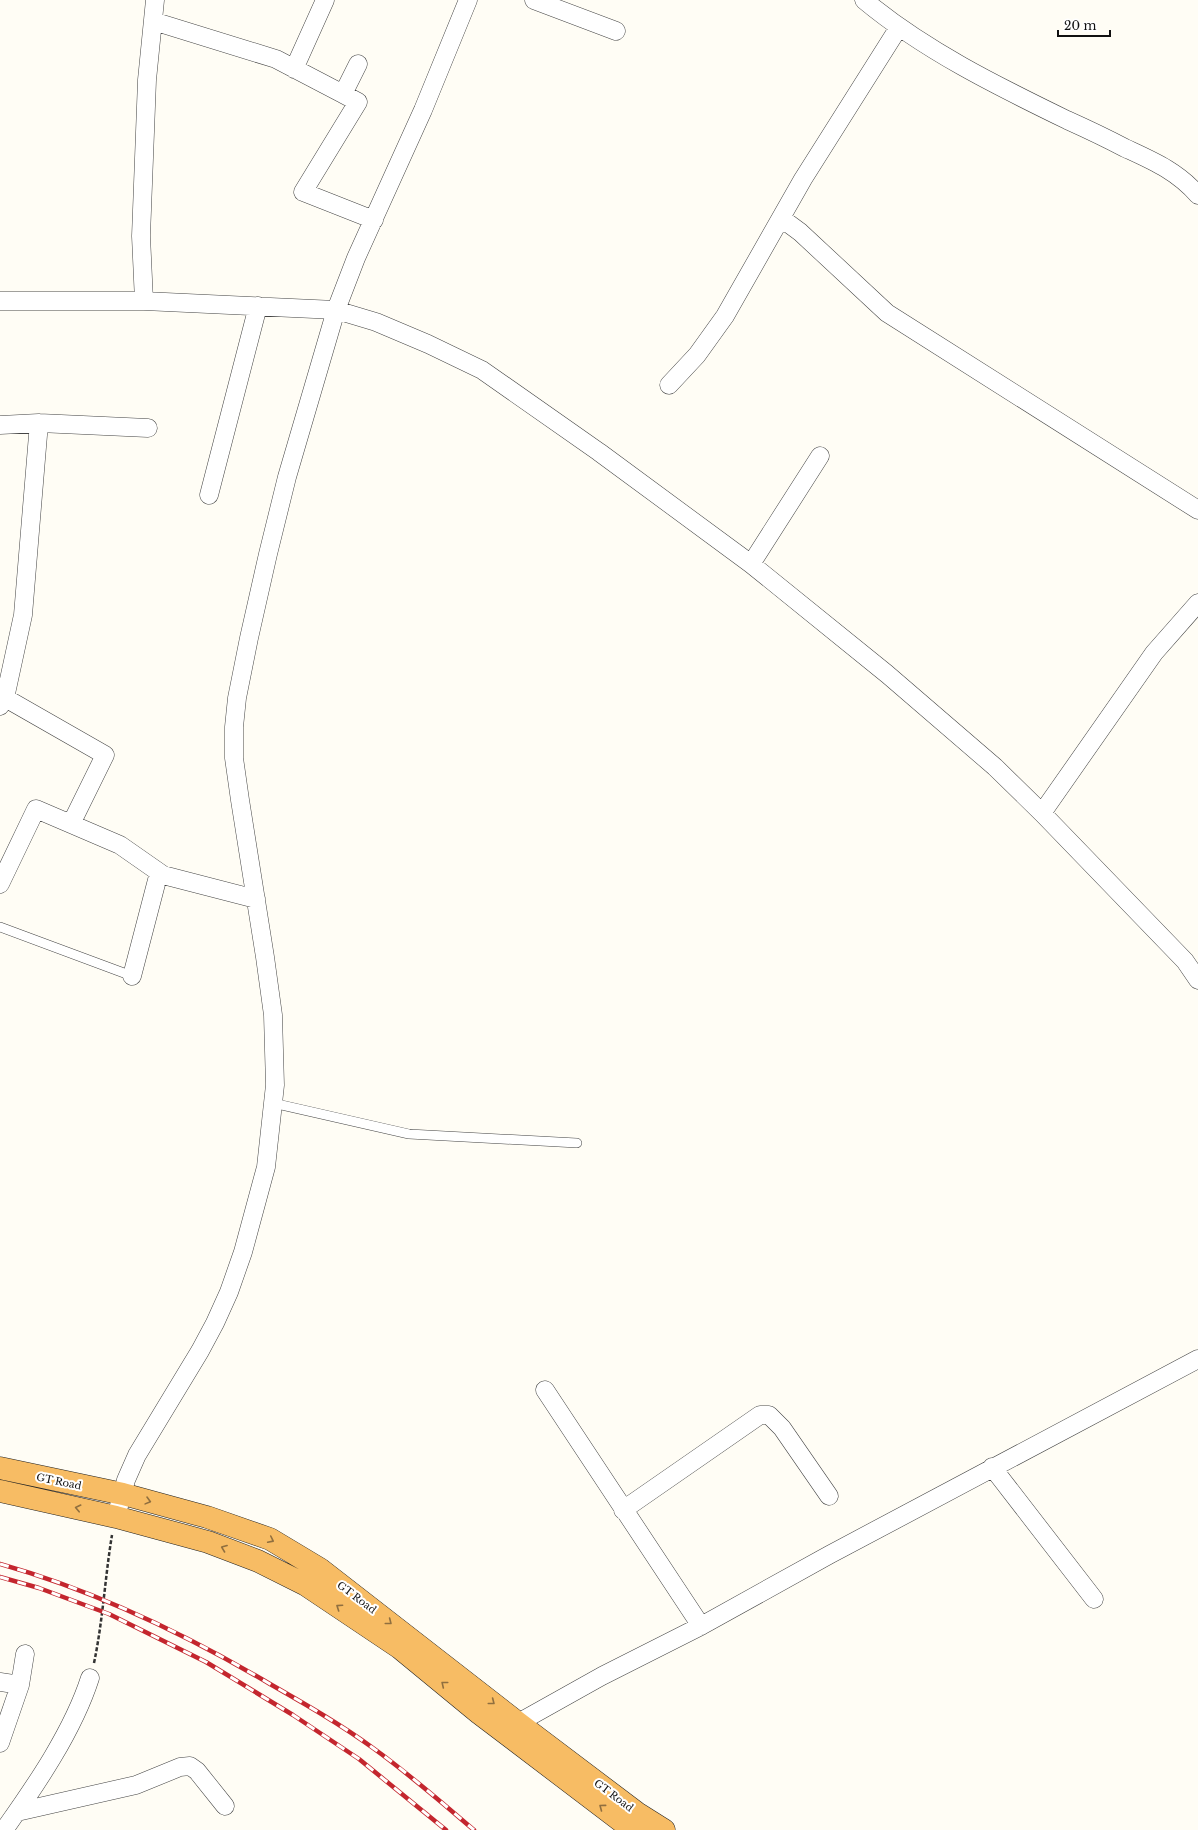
<svg xmlns="http://www.w3.org/2000/svg" width="1198" height="1830" font-family="'Libre Baskerville',serif">
<style>
.lines{fill:none;stroke-linecap:round;stroke-linejoin:round}
.service-casing{stroke:#444;stroke-width:10}
.minor-casing{stroke:#444;stroke-width:19}
.trunk-casing{stroke:#222;stroke-width:23}
.path{stroke:#333;stroke-width:2.5;stroke-dasharray:4 2;stroke-linecap:butt}
.service{stroke:#fff;stroke-width:9}
.minor{stroke:#fff;stroke-width:18}
.trunk{stroke:#f7bc64;stroke-width:22}
.rail-casing{stroke:#c4262e;stroke-width:4.5}
.rail{stroke:#fff;stroke-width:3;stroke-dasharray:9;stroke-linecap:butt}
.oneway{stroke:#906f3f}
.labels{text-anchor:middle;stroke-width:4;stroke-linejoin:round;paint-order:stroke}
.street-label{font-size:10px;fill:#111;stroke:#fff}
</style>
<rect width="100%" height="100%" fill="#fffdf5"/>
<g class="lines">
<g class="service-casing">
<path id="service" d="M 0,927 L 132,976
M 273,1103 L 409,1134 L 577,1143"/>
</g>
<g class="minor-casing">
<path id="minor" d="M 534,0 L 616,31
M 864,0 C 924,50 997,86 1067,120 C 1087,129 1106,138 1125,148 C 1153,161 1177,171 1198,195
M 153,21 L 276,59 L 343,94
M 358,64 L 343,94 L 358,102 L 303,192 L 374,220
M 294,69 L 325,0
M 781,218 L 800,232 L 887,313 L 1198,510
M 0,301 L 144,301 L 336,310 L 376,322 L 428,344 L 482,370 L 599,452 L 751,564 L 887,674 L 995,767 L 1042,813 L 1185,961 L 1198,980
M 144,301 L 141,236 L 147,80 L 155,0
M 669,385 L 697,355 L 725,316 L 803,179 L 899,27
M 0,425 L 39,423 L 148,428
M 209,495 L 258,306
M 751,564 L 820,456
M 0,695 L 105,755 L 71,824
M 0,706 L 5,698 L 23,615 L 39,423
M 1042,813 L 1154,653 L 1198,603
M 0,884 L 36,809 L 120,845 L 163,875
M 132,976 L 157,880 L 163,875 L 256,899
M 545,1390 L 701,1626
M 992,1467 L 1094,1599
M 623,1510 L 760,1415 L 769,1415 L 782,1428 L 829,1496
M 116,1517 L 126,1480 L 137,1455 L 200,1351 L 215,1323 L 229,1292 L 243,1252 L 266,1167 L 275,1085 L 273,1015 L 265,957 L 240,800 L 234,758 L 234,727 L 237,698 L 249,638 L 268,554 L 287,477 L 336,310 L 356,258 L 423,110 L 468,0
M 0,1682 L 20,1685
M 518,1723 L 602,1676 L 701,1626 L 829,1555 L 1198,1359
M 0,1743 L 20,1685 L 25,1654
M 17,1812 L 136,1785 L 180,1767 L 190,1766 L 197,1771 L 225,1806
M 4,1830 C 36,1785 73,1731 90,1678"/>
</g>
<g class="trunk-casing">
<path id="trunk" d="M 0,1468 L 123,1494 L 207,1517 L 270,1539 L 320,1569 L 518,1723 L 637,1813 L 664,1830
M 0,1491 L 116,1517 L 208,1542 L 258,1561 L 306,1585 L 400,1648 L 479,1713 L 633,1830"/>
</g>
<path class="path" d="M 94,1663 C 103,1620 105,1577 112,1535"/>
<use href="#service" class="service"/>
<use href="#minor" class="minor"/>
<use href="#trunk" class="trunk"/>
<g class="rail-casing">
<path id="rail" d="M 0,1564 C 96,1591 185,1634 270,1684 C 305,1704 340,1724 373,1748 C 408,1773 441,1802 474,1830
M 0,1577 L 39,1588 L 109,1614 L 206,1662 L 293,1715 L 359,1759 L 446,1830"/>
</g>
<use href="#rail" class="rail"/>
</g>
<defs><path id="oneway-chevron" d="M-2-3.5L2.5 0L-2 3.5" fill="none" stroke-width="1.6" stroke-linecap="round" stroke-linejoin="round"/></defs>
<g class="oneway">
<use href="#oneway-chevron" transform="translate(148 1501) rotate(15)"/>
<use href="#oneway-chevron" transform="translate(78 1508) rotate(-167)"/>
<use href="#oneway-chevron" transform="translate(271 1540) rotate(26)"/>
<use href="#oneway-chevron" transform="translate(224 1548) rotate(-159)"/>
<use href="#oneway-chevron" transform="translate(339 1607) rotate(-146)"/>
<use href="#oneway-chevron" transform="translate(389 1622) rotate(38)"/>
<use href="#oneway-chevron" transform="translate(444 1684) rotate(-141)"/>
<use href="#oneway-chevron" transform="translate(492 1702) rotate(38)"/>
<use href="#oneway-chevron" transform="translate(602 1807) rotate(-143)"/>
</g>
<g class="labels">
<g class="street-label">
<text transform="translate(59 1481) rotate(12)" y="4">GT Road</text>
<text transform="translate(357 1597) rotate(37)" y="4">GT Road</text>
<text transform="translate(614 1795) rotate(37)" y="4">GT Road</text>
</g>
</g>
<path d="M1058 30v6h52v-6" fill="none" stroke="#111111" stroke-width="2"/>
<text x="1064" y="30" font-size="12" fill="#111111" stroke="#ffffff" stroke-width="3" paint-order="stroke">20 m</text>
</svg>
